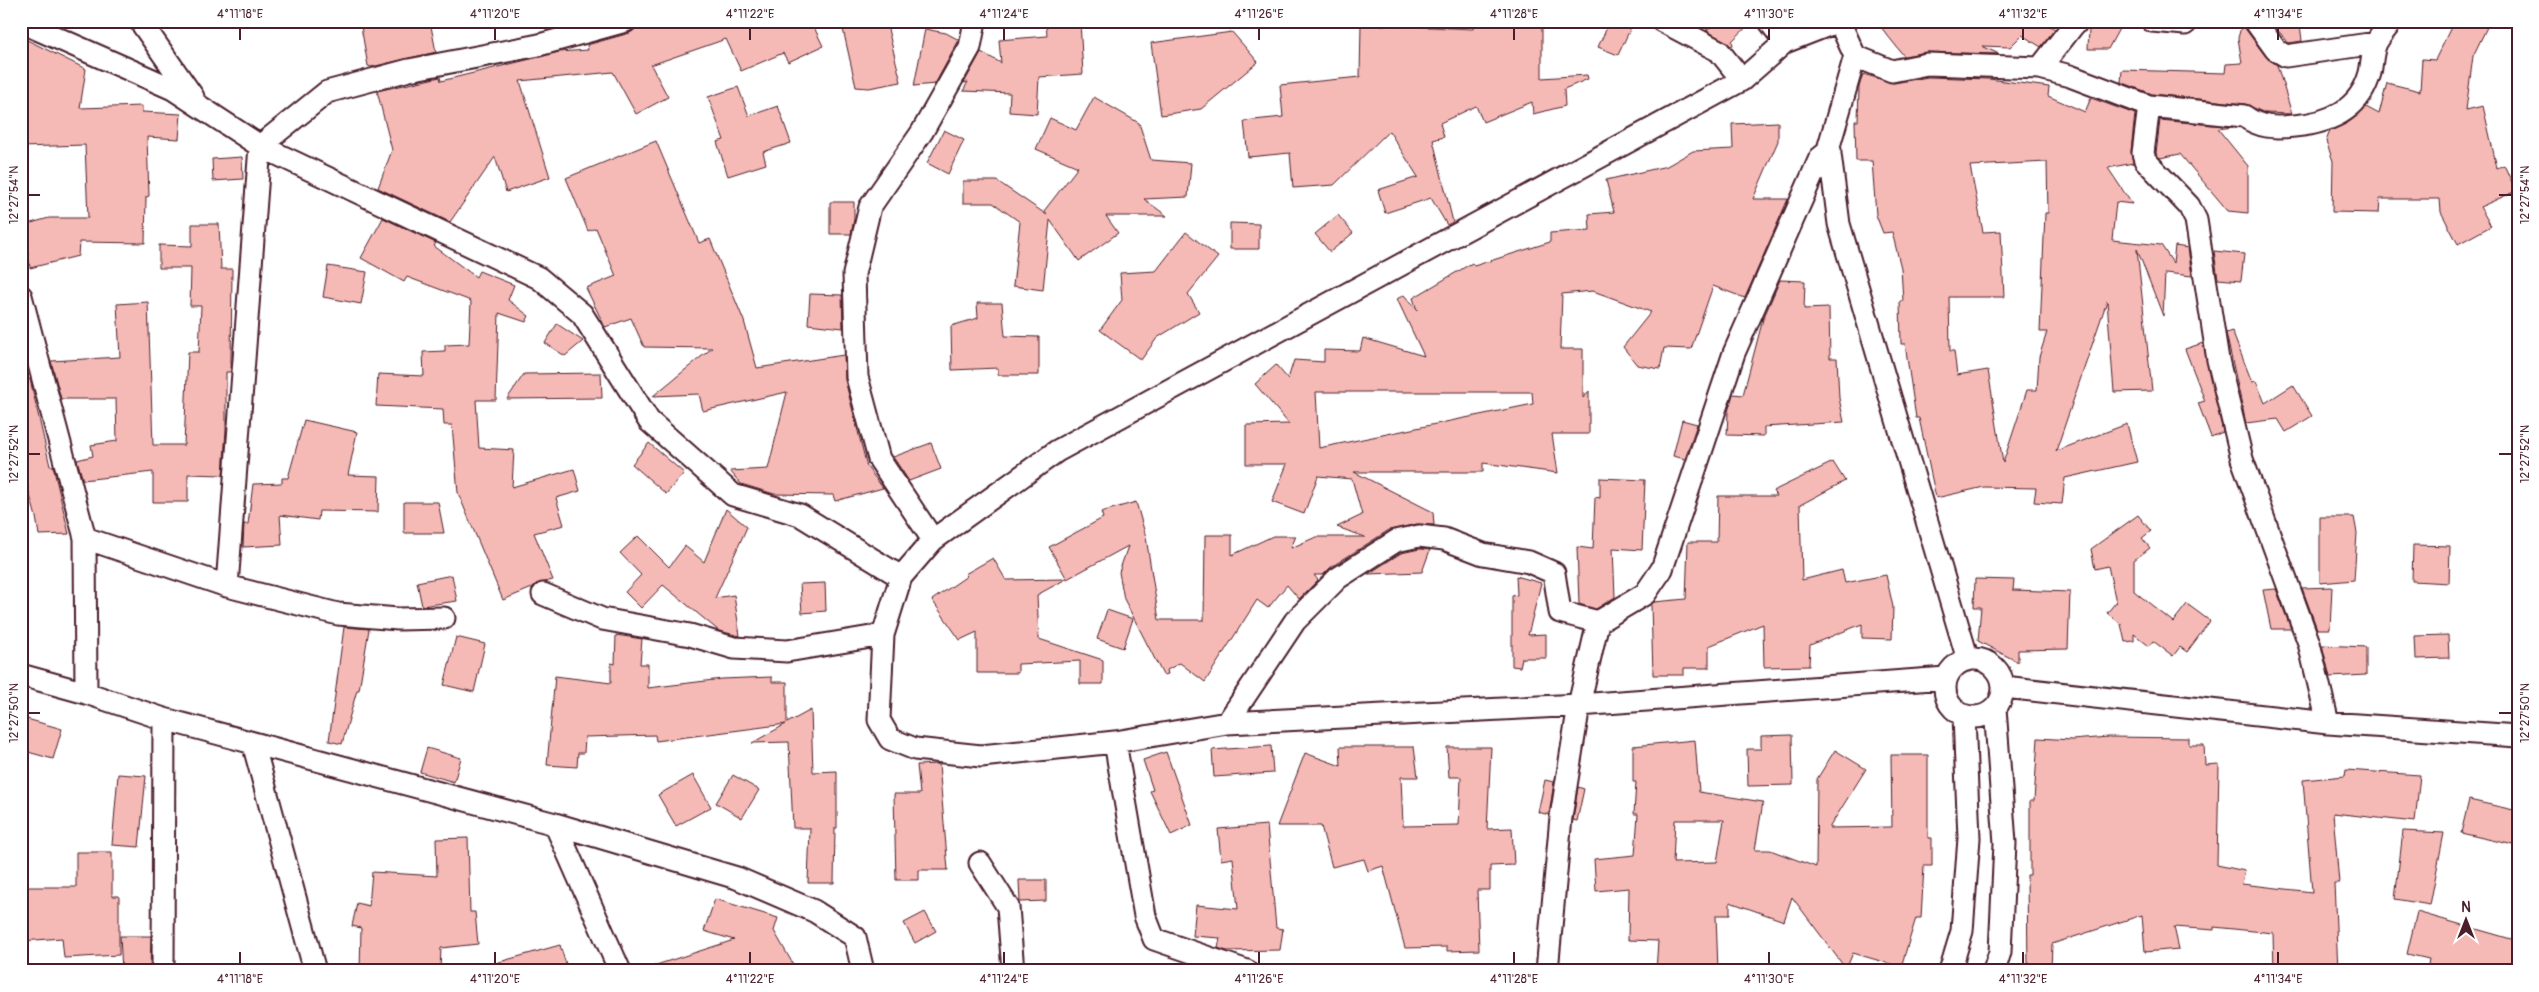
<svg xmlns="http://www.w3.org/2000/svg" width="2539" height="992" font-family="Pangolin,sans-serif">
<style>
.building{fill:#f6bab6;stroke:#4a1f2b;fill-rule:evenodd}
.lines{fill:none;stroke-linecap:round;stroke-linejoin:round}
.minor-casing{stroke:#4a1f2b;stroke-width:25}
.minor{stroke:#fff;stroke-width:21}
.ticks{fill:none;stroke:#4a1f2b;stroke-width:2}
.neatline{fill:none;stroke:#4a1f2b;stroke-width:2}
.ticks-label{font-size:12px;text-anchor:middle;fill:#4a1f2b}
</style>
<rect width="100%" height="100%" fill="#fff"/>
<filter id="ink" filterUnits="userSpaceOnUse"><feTurbulence type="fractalNoise" baseFrequency=".02" numOctaves="2"/><feDisplacementMap in="SourceGraphic" scale="10" xChannelSelector="R" yChannelSelector="G"/><feConvolveMatrix kernelMatrix="1 2 1 2 8 2 1 2 1" color-interpolation-filters="sRGB"/></filter>
<g filter="url(#ink)">
<path class="building" d="M 360,21 L 430,21 L 436,52 L 371,67 L 368,66 Z
M 638,21 L 811,21 L 823,46 L 788,62 L 783,53 L 741,71 L 726,39 L 651,65 L 668,97 L 636,114 L 613,72 L 520,81 L 550,177 L 506,192 L 495,157 L 450,222 L 378,188 L 392,150 L 377,91 L 440,77 L 441,81 L 559,52 L 588,50 L 587,45 L 630,33 L 635,29 Z
M 878,21 L 886,21 L 901,82 L 869,88 L 856,87 L 843,29 Z
M 1046,21 L 1080,21 L 1083,74 L 1039,77 L 1037,114 L 1009,112 L 1010,93 L 963,91 L 968,82 L 964,83 L 981,52 L 1001,63 L 999,40 L 1047,36 Z
M 1474,21 L 1542,21 L 1542,78 L 1587,75 L 1588,79 L 1564,89 L 1565,106 L 1533,114 L 1532,102 L 1483,122 L 1476,106 L 1440,123 L 1444,137 L 1433,140 L 1453,222 L 1447,225 L 1431,198 L 1385,213 L 1378,190 L 1418,177 L 1389,131 L 1334,185 L 1293,188 L 1290,153 L 1248,157 L 1244,121 L 1283,117 L 1280,85 L 1360,77 L 1361,24 L 1473,29 Z
M 1610,21 L 1634,21 L 1618,55 L 1598,47 Z
M 1708,21 L 1753,21 L 1732,41 L 1733,45 L 1731,46 L 1706,30 L 1711,28 Z
M 1876,21 L 2042,21 L 2055,29 L 2041,47 L 2022,35 L 2010,47 L 1982,46 L 1999,54 L 1927,52 L 1904,56 Z
M 2105,21 L 2120,27 L 2108,49 L 2088,49 L 2089,29 L 2091,22 Z
M 2454,21 L 2490,21 L 2473,56 L 2466,110 L 2483,106 L 2497,168 L 2504,165 L 2516,191 L 2480,207 L 2491,226 L 2458,244 L 2441,212 L 2440,199 L 2380,199 L 2379,213 L 2332,212 L 2333,161 L 2326,141 L 2330,131 L 2349,122 L 2366,107 L 2379,114 L 2387,83 L 2420,91 L 2422,59 L 2435,60 Z
M 2300,24 L 2302,41 L 2289,43 L 2273,25 Z
M 2241,27 L 2244,27 L 2266,57 L 2277,65 L 2292,114 L 2265,113 L 2245,104 L 2152,94 L 2121,82 L 2122,70 L 2225,73 L 2226,64 L 2242,63 L 2238,38 Z
M 925,29 L 946,33 L 959,40 L 935,84 L 914,86 Z
M 1232,32 L 1258,62 L 1201,109 L 1161,115 L 1151,43 Z
M 21,37 L 86,69 L 80,108 L 142,106 L 142,112 L 181,114 L 179,139 L 147,137 L 149,196 L 146,197 L 145,243 L 79,242 L 78,256 L 30,268 L 24,225 L 49,218 L 88,218 L 85,145 L 21,147 Z
M 1863,74 L 1894,83 L 1928,77 L 1989,79 L 2049,87 L 2048,96 L 2085,112 L 2091,98 L 2135,114 L 2131,151 L 2133,163 L 2108,168 L 2132,204 L 2116,202 L 2112,240 L 2161,245 L 2173,263 L 2175,246 L 2188,248 L 2192,276 L 2165,273 L 2163,316 L 2137,249 L 2152,391 L 2114,392 L 2107,301 L 2056,451 L 2127,424 L 2137,462 L 2065,478 L 2062,504 L 2034,502 L 2036,488 L 1984,487 L 1936,498 L 1919,418 L 1916,418 L 1905,344 L 1901,344 L 1900,301 L 1903,301 L 1901,268 L 1892,232 L 1883,233 L 1876,215 L 1872,161 L 1856,161 L 1855,121 L 1858,121 L 1859,87 ZM 2047,162 L 2048,213 L 2045,213 L 2040,332 L 2047,332 L 2039,357 L 2037,390 L 2027,390 L 2003,463 L 1988,370 L 1957,375 L 1954,351 L 1950,351 L 1949,297 L 2004,297 L 2001,231 L 1983,232 L 1970,166 Z
M 738,87 L 749,116 L 778,106 L 791,143 L 763,152 L 766,164 L 728,176 L 717,142 L 724,140 L 708,97 Z
M 1094,97 L 1139,123 L 1151,160 L 1191,163 L 1188,197 L 1144,199 L 1167,216 L 1106,216 L 1118,233 L 1079,261 L 1050,220 L 1043,290 L 1013,286 L 1020,222 L 993,203 L 963,203 L 963,181 L 997,181 L 1047,215 L 1044,211 L 1078,167 L 1036,149 L 1050,118 L 1076,130 Z
M 2160,120 L 2233,127 L 2218,129 L 2248,166 L 2248,213 L 2228,211 L 2180,154 L 2160,158 L 2156,154 Z
M 1778,122 L 1778,141 L 1753,199 L 1788,199 L 1745,298 L 1713,286 L 1691,349 L 1664,348 L 1660,369 L 1637,365 L 1623,347 L 1651,312 L 1593,291 L 1562,294 L 1560,349 L 1583,349 L 1583,398 L 1589,391 L 1589,434 L 1552,434 L 1558,473 L 1483,463 L 1483,472 L 1354,472 L 1433,512 L 1434,525 L 1417,524 L 1389,530 L 1331,567 L 1323,575 L 1314,575 L 1318,580 L 1299,599 L 1287,585 L 1268,608 L 1257,600 L 1205,682 L 1180,663 L 1167,670 L 1168,674 L 1163,675 L 1124,599 L 1119,572 L 1128,546 L 1067,579 L 1049,547 L 1103,518 L 1101,512 L 1136,502 L 1146,537 L 1159,620 L 1204,620 L 1205,535 L 1232,535 L 1232,555 L 1273,536 L 1296,536 L 1291,548 L 1316,537 L 1365,537 L 1337,527 L 1362,515 L 1352,479 L 1318,476 L 1304,514 L 1272,502 L 1287,464 L 1246,464 L 1246,425 L 1289,424 L 1255,384 L 1276,365 L 1288,379 L 1294,360 L 1324,362 L 1324,350 L 1360,351 L 1363,338 L 1424,356 L 1397,299 L 1404,295 L 1417,310 L 1413,298 L 1472,263 L 1474,266 L 1550,242 L 1550,233 L 1590,230 L 1589,214 L 1614,212 L 1606,180 L 1667,166 L 1693,151 L 1733,149 L 1732,124 ZM 1316,392 L 1532,392 L 1533,404 L 1319,448 Z
M 944,130 L 964,140 L 948,174 L 927,163 Z
M 656,141 L 699,243 L 710,239 L 744,321 L 757,368 L 844,355 L 845,380 L 867,467 L 883,488 L 835,501 L 833,495 L 774,494 L 741,484 L 730,471 L 768,469 L 787,392 L 703,411 L 699,394 L 653,396 L 712,348 L 644,347 L 631,318 L 605,327 L 586,288 L 616,276 L 596,228 L 588,231 L 566,178 Z
M 242,157 L 243,179 L 213,181 L 212,159 Z
M 830,202 L 854,202 L 854,219 L 851,234 L 830,234 Z
M 1338,215 L 1353,233 L 1330,252 L 1315,234 Z
M 383,218 L 436,243 L 434,246 L 476,277 L 479,271 L 514,285 L 508,300 L 529,316 L 526,322 L 499,313 L 496,400 L 476,400 L 479,448 L 514,450 L 512,487 L 574,469 L 580,491 L 556,498 L 564,525 L 534,533 L 553,580 L 536,584 L 532,588 L 503,600 L 458,493 L 452,425 L 444,425 L 443,409 L 376,406 L 378,374 L 424,376 L 423,352 L 445,351 L 445,345 L 469,344 L 471,301 L 407,277 L 404,282 L 361,258 Z
M 1230,223 L 1259,224 L 1259,249 L 1230,249 Z
M 192,224 L 219,224 L 221,269 L 232,269 L 231,362 L 231,372 L 226,372 L 226,429 L 223,475 L 188,474 L 188,502 L 153,502 L 153,472 L 83,480 L 77,460 L 93,456 L 91,445 L 117,441 L 116,399 L 61,399 L 51,361 L 120,357 L 117,304 L 148,302 L 153,445 L 184,445 L 188,352 L 199,352 L 201,306 L 190,306 L 191,268 L 159,268 L 159,245 L 192,246 Z
M 1186,232 L 1218,257 L 1188,294 L 1199,312 L 1157,338 L 1141,360 L 1100,330 L 1122,300 L 1120,273 L 1156,271 Z
M 2214,251 L 2244,254 L 2241,281 L 2218,279 Z
M 328,266 L 367,272 L 361,304 L 323,297 Z
M 1780,280 L 1805,281 L 1804,309 L 1829,308 L 1830,358 L 1837,358 L 1839,398 L 1844,422 L 1764,427 L 1764,436 L 1727,435 L 1728,412 L 1733,394 L 1743,395 L 1763,319 Z
M 810,294 L 842,295 L 843,328 L 808,324 Z
M 977,303 L 1002,303 L 1005,336 L 1039,337 L 1039,375 L 998,375 L 998,368 L 952,370 L 951,326 L 978,318 Z
M 557,324 L 583,341 L 565,356 L 545,343 Z
M 2232,331 L 2252,382 L 2256,381 L 2265,403 L 2293,385 L 2312,416 L 2286,432 L 2278,419 L 2246,423 L 2226,333 Z
M 2203,343 L 2223,432 L 2211,437 L 2198,403 L 2205,401 L 2185,349 Z
M 601,373 L 602,398 L 507,399 L 524,374 Z
M 30,379 L 50,466 L 53,466 L 69,534 L 39,535 L 36,517 L 21,463 L 21,380 Z
M 304,420 L 357,432 L 348,475 L 379,476 L 378,512 L 319,511 L 318,520 L 280,515 L 282,545 L 243,547 L 244,524 L 248,524 L 253,484 L 282,483 L 282,478 L 288,478 Z
M 1682,420 L 1697,424 L 1685,459 L 1673,456 Z
M 649,443 L 684,473 L 666,494 L 632,464 Z
M 931,443 L 941,469 L 909,481 L 893,457 Z
M 1833,462 L 1845,481 L 1800,505 L 1802,580 L 1842,570 L 1845,583 L 1886,575 L 1893,607 L 1892,639 L 1862,638 L 1862,624 L 1810,645 L 1809,666 L 1764,667 L 1763,624 L 1709,646 L 1709,668 L 1684,668 L 1684,675 L 1653,675 L 1651,605 L 1654,602 L 1686,599 L 1688,542 L 1717,542 L 1718,496 L 1776,496 L 1773,491 Z
M 1600,478 L 1645,480 L 1642,550 L 1613,548 L 1615,597 L 1596,609 L 1579,604 L 1577,547 L 1593,549 L 1595,497 L 1600,498 Z
M 404,502 L 438,502 L 444,533 L 404,533 Z
M 726,509 L 747,527 L 715,598 L 734,595 L 740,636 L 719,631 L 663,585 L 641,608 L 625,592 L 641,575 L 620,553 L 638,536 L 669,567 L 685,546 L 704,562 Z
M 2138,515 L 2151,531 L 2142,538 L 2150,548 L 2134,560 L 2134,591 L 2173,622 L 2187,604 L 2210,621 L 2187,652 L 2180,647 L 2173,656 L 2153,641 L 2149,646 L 2134,634 L 2134,641 L 2125,642 L 2121,624 L 2107,613 L 2116,602 L 2108,566 L 2095,569 L 2091,549 Z
M 2320,517 L 2354,517 L 2357,533 L 2354,580 L 2320,583 Z
M 2413,545 L 2450,546 L 2449,583 L 2412,581 Z
M 1420,549 L 1430,550 L 1422,572 L 1368,574 L 1401,553 Z
M 993,558 L 1006,580 L 1066,579 L 1037,595 L 1039,639 L 1103,660 L 1103,684 L 1080,684 L 1080,661 L 1018,664 L 1018,673 L 977,673 L 977,632 L 960,640 L 932,600 L 967,576 L 965,574 Z
M 452,575 L 457,601 L 422,606 L 417,582 Z
M 1516,576 L 1541,583 L 1528,635 L 1546,634 L 1546,658 L 1522,658 L 1520,667 L 1512,666 L 1512,596 L 1517,595 Z
M 1975,579 L 2014,580 L 2013,590 L 2070,592 L 2068,649 L 2018,650 L 2018,662 L 1978,641 L 1981,607 L 1974,607 Z
M 825,583 L 826,611 L 802,613 L 800,584 Z
M 2332,587 L 2330,629 L 2317,629 L 2302,588 Z
M 2276,589 L 2291,629 L 2271,629 L 2263,590 Z
M 1107,610 L 1133,619 L 1123,648 L 1097,639 Z
M 344,627 L 369,629 L 359,690 L 357,690 L 342,744 L 329,741 Z
M 616,635 L 642,639 L 640,664 L 648,664 L 648,688 L 722,679 L 772,677 L 772,682 L 787,682 L 787,723 L 811,710 L 813,772 L 837,771 L 837,828 L 835,828 L 834,883 L 808,883 L 810,828 L 793,828 L 789,742 L 752,743 L 786,724 L 656,741 L 655,735 L 585,737 L 584,753 L 578,753 L 577,767 L 547,765 L 555,676 L 611,683 L 611,663 L 615,664 Z
M 2448,635 L 2449,658 L 2416,659 L 2415,636 Z
M 456,637 L 485,644 L 474,692 L 444,685 Z
M 2322,645 L 2366,647 L 2366,675 L 2330,677 Z
M 27,719 L 62,729 L 53,759 L 21,750 L 21,738 Z
M 1792,735 L 1793,785 L 1748,786 L 1747,749 L 1761,749 L 1761,736 Z
M 2108,737 L 2189,738 L 2189,745 L 2204,745 L 2205,765 L 2219,764 L 2217,865 L 2245,871 L 2242,884 L 2312,892 L 2303,780 L 2345,776 L 2346,770 L 2420,775 L 2415,822 L 2333,813 L 2339,883 L 2334,883 L 2338,971 L 2274,971 L 2273,933 L 2214,927 L 2214,930 L 2174,927 L 2179,949 L 2145,952 L 2142,915 L 2052,944 L 2051,971 L 2028,971 L 2027,875 L 2030,875 L 2030,801 L 2034,801 L 2038,738 L 2072,740 Z
M 1695,740 L 1699,792 L 1763,802 L 1755,850 L 1770,850 L 1816,867 L 1817,779 L 1835,750 L 1866,769 L 1829,828 L 1892,827 L 1891,755 L 1928,755 L 1928,838 L 1932,838 L 1932,866 L 1924,866 L 1921,918 L 1916,918 L 1901,967 L 1853,953 L 1846,969 L 1792,897 L 1784,921 L 1730,902 L 1730,915 L 1716,915 L 1718,971 L 1656,971 L 1658,941 L 1628,940 L 1629,888 L 1596,891 L 1594,859 L 1635,855 L 1638,814 L 1634,814 L 1636,782 L 1633,782 L 1633,746 ZM 1675,820 L 1724,820 L 1717,862 L 1673,863 Z
M 1271,746 L 1273,773 L 1214,777 L 1212,750 Z
M 1340,747 L 1414,747 L 1418,777 L 1401,777 L 1403,826 L 1459,825 L 1461,777 L 1449,777 L 1447,747 L 1491,747 L 1487,829 L 1512,828 L 1514,865 L 1490,866 L 1490,890 L 1477,890 L 1479,950 L 1447,951 L 1447,947 L 1405,948 L 1383,866 L 1368,871 L 1364,859 L 1332,867 L 1321,826 L 1277,826 L 1305,753 L 1341,766 Z
M 427,748 L 461,758 L 454,782 L 420,772 Z
M 1166,752 L 1192,825 L 1171,835 L 1150,791 L 1153,790 L 1143,760 Z
M 939,764 L 948,870 L 919,870 L 919,880 L 896,880 L 894,794 L 920,794 L 917,765 Z
M 118,774 L 146,776 L 139,847 L 112,845 Z
M 693,775 L 711,807 L 676,826 L 658,795 Z
M 733,775 L 759,790 L 742,818 L 716,803 Z
M 1545,780 L 1554,782 L 1549,815 L 1538,812 Z
M 1578,787 L 1584,789 L 1577,821 L 1573,820 Z
M 2469,800 L 2518,811 L 2518,846 L 2461,833 Z
M 1267,825 L 1276,928 L 1283,929 L 1280,950 L 1227,951 L 1218,948 L 1220,938 L 1193,936 L 1196,905 L 1238,909 L 1233,858 L 1221,860 L 1218,829 Z
M 2403,831 L 2444,833 L 2430,905 L 2395,899 Z
M 468,838 L 470,912 L 475,912 L 478,944 L 441,948 L 440,970 L 360,971 L 361,928 L 352,926 L 357,903 L 369,906 L 372,872 L 437,876 L 436,839 Z
M 76,852 L 112,852 L 112,896 L 119,896 L 119,955 L 64,958 L 62,938 L 22,941 L 21,887 L 76,887 Z
M 1019,880 L 1046,880 L 1046,901 L 1020,902 Z
M 715,899 L 778,918 L 774,931 L 797,971 L 654,971 L 653,966 L 734,940 L 704,931 Z
M 925,912 L 936,931 L 915,943 L 904,923 Z
M 2417,912 L 2518,941 L 2518,971 L 2427,971 L 2429,959 L 2407,954 Z
M 120,936 L 151,936 L 150,970 L 122,971 Z
M 560,945 L 568,971 L 493,971 L 492,964 Z"/>
<g class="lines">
<g class="minor-casing">
<path id="minor" d="M 140,21 L 193,97
M 1662,21 L 1719,51 L 1742,80
M 1769,21 L 1785,42
M 1839,21 L 1785,42 L 1742,80 L 1057,451 L 933,540 L 901,577 L 883,635 L 879,720 L 890,739 L 915,749 L 981,756 L 1115,742 L 1227,723 L 1579,705 L 1946,678
M 1839,21 L 1855,56 L 1829,146 L 1839,224 L 1968,660
M 2152,21 L 2185,24 L 2188,21
M 2255,21 L 2276,50 L 2286,56 L 2376,43
M 21,22 L 173,89 L 260,146 L 539,278 L 582,314 L 649,421 L 733,495 L 800,515 L 901,577
M 1855,56 L 1892,71 L 1927,64 L 2040,68 L 2070,76 L 2149,106 L 2244,116 C 2260,128 2275,128 2294,126 C 2330,123 2360,110 2370,73 C 2372,64 2372,52 2376,43 C 2380,35 2387,28 2392,21
M 2040,68 L 2075,23 L 2079,21
M 2149,106 L 2143,153 L 2145,160 L 2189,206 L 2196,220 L 2218,360 L 2242,459 L 2309,643 L 2328,723
M 21,296 L 85,538 L 86,693
M 85,538 L 227,586 L 338,614 L 398,619 L 444,618
M 933,540 L 879,459 L 857,377 L 854,274 L 870,207 L 922,132 L 970,47 L 975,21
M 227,586 L 260,146 L 327,92 L 409,70 L 539,45 L 626,21
M 543,594 L 602,619 L 690,635 L 734,648 L 787,651 L 883,635
M1945 688a29 29 0 1 1 58 0a29 29 0 1 1-58 0Z
M 21,675 L 86,693 L 164,719 L 555,824 L 737,878 L 814,911 L 855,937 L 863,971
M 2004,687 L 2328,723 L 2518,736
M 1227,723 L 1295,621 L 1338,578 L 1396,541 L 1419,536 L 1444,539 L 1483,554 L 1529,562 L 1554,573 L 1560,612 L 1598,622
M 1115,742 L 1145,916 L 1154,939 L 1247,971
M 253,743 L 315,971
M 555,824 L 620,971
M 980,863 L 1008,907 L 1013,971
M 163,971 L 164,719
M 1547,971 L 1561,817 L 1579,705 L 1598,622 L 1645,594 L 1662,569 L 1734,353 L 1820,158 L 1830,150 L 1829,146
M 1950,971 L 1962,931 L 1969,838 L 1964,716
M 1994,971 L 2000,952 L 2005,843 L 1995,708"/>
</g>
<use href="#minor" class="minor"/>
</g>
</g>
<path class="ticks" d="M 240,28 L 240,40M 495,28 L 495,40M 750,28 L 750,40M 1004,28 L 1004,40M 1259,28 L 1259,40M 1514,28 L 1514,40M 1769,28 L 1769,40M 2023,28 L 2023,40M 2278,28 L 2278,40M 28,195 L 40,195M 2499,195 L 2512,195M 28,454 L 40,454M 2499,454 L 2512,454M 28,713 L 40,713M 2499,713 L 2512,713M 240,952 L 240,964M 495,952 L 495,964M 750,952 L 750,964M 1004,952 L 1004,964M 1259,952 L 1259,964M 1514,952 L 1514,964M 1769,952 L 1769,964M 2023,952 L 2023,964M 2278,952 L 2278,964"/>
<rect width="2539" height="992" fill="none" stroke="#fff" stroke-width="55"/>
<g transform="translate(2466 920)" stroke="#ffffff" stroke-width="4" paint-order="stroke">
<path d="M0-4L9 19L0 12L-9 19Z" fill="#4a1f2b"/>
<text y="-8" font-size="14" font-weight="bold" text-anchor="middle" fill="#4a1f2b">N</text>
</g>
<rect x="28" y="28" width="2484" height="936" class="neatline"/>
<g class="ticks-label">
<text x="240" y="18">4°11'18"E</text>
<text x="495" y="18">4°11'20"E</text>
<text x="750" y="18">4°11'22"E</text>
<text x="1004" y="18">4°11'24"E</text>
<text x="1259" y="18">4°11'26"E</text>
<text x="1514" y="18">4°11'28"E</text>
<text x="1769" y="18">4°11'30"E</text>
<text x="2023" y="18">4°11'32"E</text>
<text x="2278" y="18">4°11'34"E</text>
<text transform="translate(14 195) rotate(-90)" y="4">12°27'54"N</text>
<text transform="translate(2525 195) rotate(-90)" y="4">12°27'54"N</text>
<text transform="translate(14 454) rotate(-90)" y="4">12°27'52"N</text>
<text transform="translate(2525 454) rotate(-90)" y="4">12°27'52"N</text>
<text transform="translate(14 713) rotate(-90)" y="4">12°27'50"N</text>
<text transform="translate(2525 713) rotate(-90)" y="4">12°27'50"N</text>
<text x="240" y="983">4°11'18"E</text>
<text x="495" y="983">4°11'20"E</text>
<text x="750" y="983">4°11'22"E</text>
<text x="1004" y="983">4°11'24"E</text>
<text x="1259" y="983">4°11'26"E</text>
<text x="1514" y="983">4°11'28"E</text>
<text x="1769" y="983">4°11'30"E</text>
<text x="2023" y="983">4°11'32"E</text>
<text x="2278" y="983">4°11'34"E</text>
</g>
</svg>
